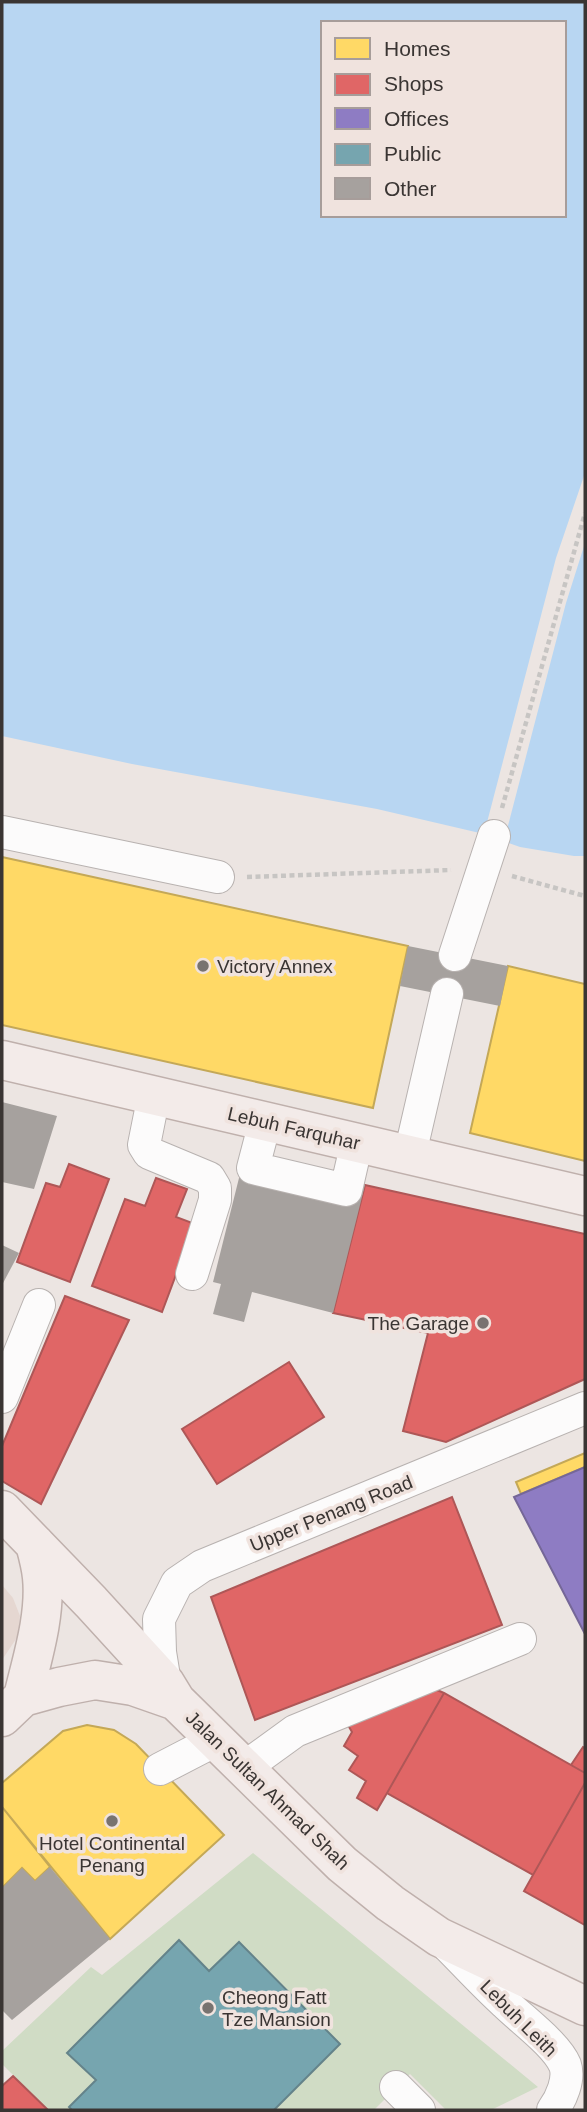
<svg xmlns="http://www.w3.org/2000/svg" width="587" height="2112" font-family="Arial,sans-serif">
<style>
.built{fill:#e5d7d1}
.green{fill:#d0dcc5}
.water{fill:#b8d6f2;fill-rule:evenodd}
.pier{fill:#ece5e2}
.homes{fill:#ffd966;stroke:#c4a857;stroke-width:2}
.shops{fill:#e06666;stroke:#ae5757;stroke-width:2}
.offices{fill:#8e7cc3;stroke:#756798;stroke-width:2}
.public{fill:#76a5af;stroke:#64838a;stroke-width:2}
.building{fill:#a6a19e}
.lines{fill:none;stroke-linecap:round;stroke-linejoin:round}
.minor-casing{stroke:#b8b2b0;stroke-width:34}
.major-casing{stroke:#bfb0ac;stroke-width:41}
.path{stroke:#c7c5c3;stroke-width:4.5;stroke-dasharray:5 3.5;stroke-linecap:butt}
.minor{stroke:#fcfbfb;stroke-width:32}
.major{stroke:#f3ebe9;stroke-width:38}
.poi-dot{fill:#787370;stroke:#f0e3de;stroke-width:2.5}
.labels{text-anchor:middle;stroke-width:7;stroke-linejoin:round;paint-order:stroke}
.poi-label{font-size:19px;fill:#3a3533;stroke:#f0e3de;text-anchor:start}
.street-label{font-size:19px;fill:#3a3533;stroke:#f0e3de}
</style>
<rect width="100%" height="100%" fill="#ece5e2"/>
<path class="built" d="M 2,1585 L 13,1598 L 20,1616 L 18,1636 L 2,1660 Z"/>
<path class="green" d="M 253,1853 L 538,2087 L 491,2110 L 446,2110 L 410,2074 L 374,2110 L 48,2110 L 2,2064 L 2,2051 L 91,1967 L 102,1975 Z"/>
<path class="water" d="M 2,2 L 585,2 L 585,856 L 574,856 L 520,847 L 484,834 L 377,809 L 132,764 L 2,736 ZM 323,23 L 564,23 L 564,215 L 323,215 Z"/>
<path class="pier" d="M 585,473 L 585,543 L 566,603 L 504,841 L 484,834 L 556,558 Z"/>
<path class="homes" d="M 2,857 L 408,946 L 373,1108 L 2,1025 Z
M 508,966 L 585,984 L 585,1161 L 470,1133 Z
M 585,1453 L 585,1467 L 521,1494 L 516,1482 Z
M 87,1725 L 114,1730 L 136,1744 L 224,1835 L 110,1939 L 2,1807 L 2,1783 L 63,1731 Z
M 2,1807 L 50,1867 L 35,1881 L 22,1868 L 2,1888 Z"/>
<path class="shops" d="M 69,1164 L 109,1179 L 70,1282 L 17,1262 L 46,1183 L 60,1187 Z
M 156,1178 L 187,1189 L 176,1217 L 195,1224 L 162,1312 L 92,1286 L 125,1199 L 145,1206 Z
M 365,1185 L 585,1234 L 585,1379 L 446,1442 L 403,1431 L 428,1333 L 333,1313 Z
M 65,1296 L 129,1320 L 41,1504 L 2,1481 L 2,1446 Z
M 289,1362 L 324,1417 L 217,1484 L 182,1429 Z
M 452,1497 L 502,1625 L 255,1720 L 211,1597 Z
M 425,1685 L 444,1693 L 571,1765 L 583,1747 L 585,1748 L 585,1925 L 524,1891 L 533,1875 L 387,1793 L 377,1810 L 357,1798 L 366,1781 L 349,1770 L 358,1756 L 344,1746 L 352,1732 L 345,1720 Z
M 444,1693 L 585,1773 L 585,1783 L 533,1875 L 387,1793 Z
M 13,2076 L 48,2110 L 2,2110 L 2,2086 Z"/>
<path class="offices" d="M 585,1467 L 585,1634 L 514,1497 Z"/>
<path class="public" d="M 179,1940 L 209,1971 L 239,1942 L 340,2044 L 274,2110 L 72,2110 L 69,2107 L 96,2080 L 67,2053 Z"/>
<path class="building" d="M 408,946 L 508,966 L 500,1006 L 400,986 Z
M 2,1102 L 57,1116 L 34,1189 L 2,1182 Z
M 245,1154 L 365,1185 L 333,1313 L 252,1292 L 244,1322 L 213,1314 L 221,1284 L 213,1282 Z
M 2,1245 L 19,1253 L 2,1285 Z
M 50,1867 L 110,1939 L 12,2020 L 2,2010 L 2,1888 L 22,1868 L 35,1881 Z"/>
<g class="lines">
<g class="minor-casing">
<path id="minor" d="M 2,832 L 218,877
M 455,955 L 494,836
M 154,1095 L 144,1145 L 149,1153 L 209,1178 L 215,1188 L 215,1200 L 192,1274
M 265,1122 L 253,1168 L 346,1190 L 357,1142
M 410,1154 L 447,994
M 2,1397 L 39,1305
M 165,1683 L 160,1652 L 159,1619 L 177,1583 L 202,1566 L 585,1408
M 244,1768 L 295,1731 L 520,1639
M 160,1769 L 216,1740
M 448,1946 C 467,1965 485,1985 505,2003 C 521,2019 556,2044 565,2065 C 570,2079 561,2099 553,2110
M 396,2087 L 419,2110"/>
</g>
<g class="major-casing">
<path id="major" d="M 2,1060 L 585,1196
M 2,1510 L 91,1602 L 165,1683 L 176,1701 L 342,1864 L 390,1903 L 439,1937 L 585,2006
M 23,1697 C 32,1659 46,1616 42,1577 C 41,1566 38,1555 35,1544
M 2,1717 L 23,1697 L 59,1687 L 95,1680 L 133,1686 L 176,1701"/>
</g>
<path class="path" d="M 502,808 L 585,513
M 512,876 L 585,896
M 247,877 L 451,870"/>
<use href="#minor" class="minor"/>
<use href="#major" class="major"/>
</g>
<g class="poi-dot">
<circle cx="203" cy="966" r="7"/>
<circle cx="483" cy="1323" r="7"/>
<circle cx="112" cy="1821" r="7"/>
<circle cx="208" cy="2008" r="7"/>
</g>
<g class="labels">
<g class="poi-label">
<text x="217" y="973">Victory Annex</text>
<text x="469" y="1330" text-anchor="end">The Garage</text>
<text x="112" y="1850" text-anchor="middle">Hotel Continental<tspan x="112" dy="22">Penang</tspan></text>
<text x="222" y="2004">Cheong Fatt<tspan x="222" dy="22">Tze Mansion</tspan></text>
</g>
<g class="street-label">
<text transform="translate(294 1128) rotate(13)" y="7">Lebuh Farquhar</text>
<text transform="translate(331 1513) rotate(-22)" y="7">Upper Penang Road</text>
<text transform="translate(268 1790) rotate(44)" y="7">Jalan Sultan Ahmad Shah</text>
<text transform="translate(519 2018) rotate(45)" y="7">Lebuh Leith</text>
</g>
</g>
<rect width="587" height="2112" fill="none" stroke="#3a3533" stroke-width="7"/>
<rect x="321" y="21" width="245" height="196" fill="#f0e3de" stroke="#a79d9a" stroke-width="2"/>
<rect x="335" y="38" width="35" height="21" fill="#ffd966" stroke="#a79d9a" stroke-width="2"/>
<text x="384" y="56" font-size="21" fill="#3a3533">Homes</text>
<rect x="335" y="74" width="35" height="21" fill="#e06666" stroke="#a79d9a" stroke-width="2"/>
<text x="384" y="91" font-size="21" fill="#3a3533">Shops</text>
<rect x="335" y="108" width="35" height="21" fill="#8e7cc3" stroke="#a79d9a" stroke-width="2"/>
<text x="384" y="126" font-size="21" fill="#3a3533">Offices</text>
<rect x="335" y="144" width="35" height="21" fill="#76a5af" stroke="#a79d9a" stroke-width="2"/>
<text x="384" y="161" font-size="21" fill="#3a3533">Public</text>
<rect x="335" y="178" width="35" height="21" fill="#a6a19e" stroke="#a79d9a" stroke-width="2"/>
<text x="384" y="196" font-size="21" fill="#3a3533">Other</text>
</svg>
